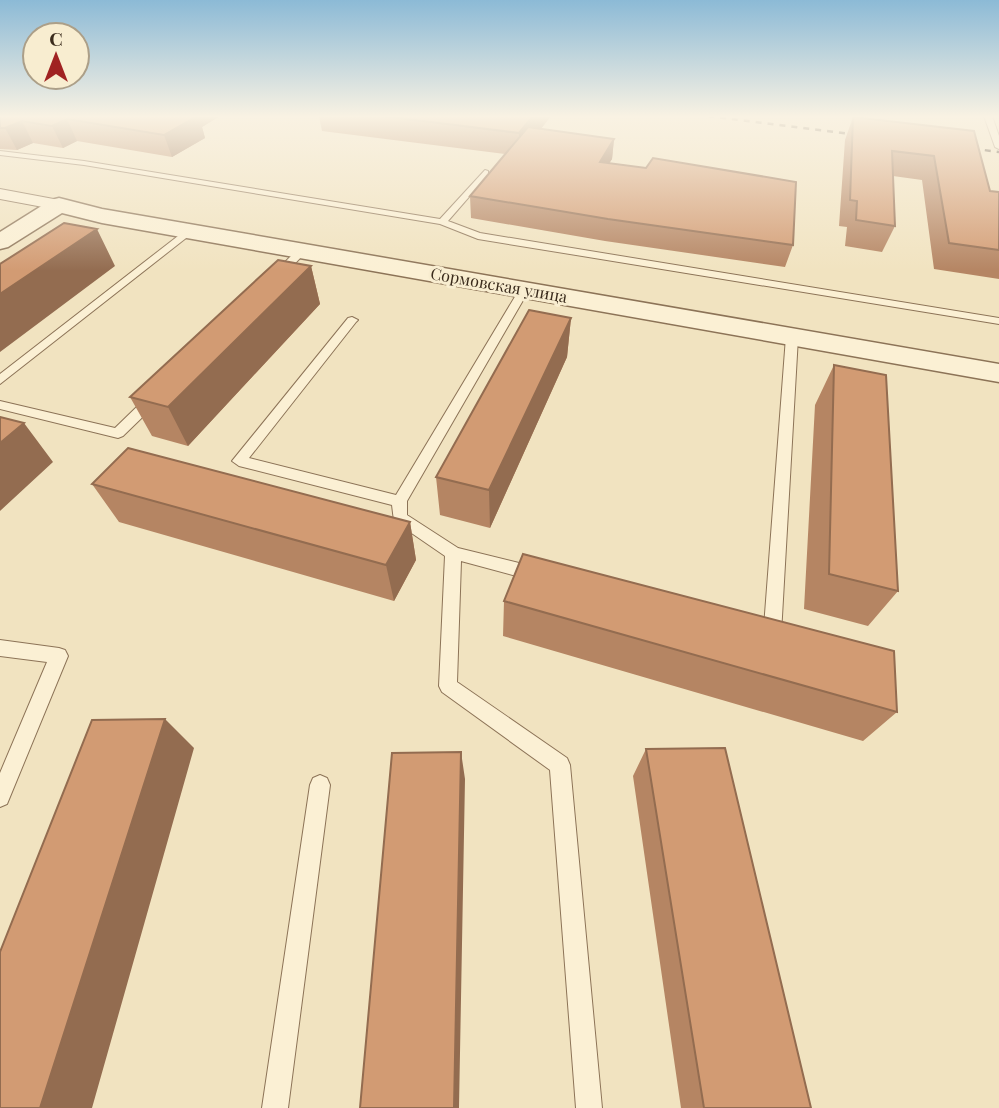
<svg xmlns="http://www.w3.org/2000/svg" width="999" height="1108" font-family="'Playfair Display',serif">
<style>
.lines{fill:none;stroke-linecap:round;stroke-linejoin:round}
.service-casing{stroke:#8c7357;stroke-width:2}
.minor-casing{stroke:#8c7357;stroke-width:2}
.tertiary-casing{stroke:#8c7357;stroke-width:3}
.service{fill:#fbf0d4;fill-rule:evenodd}
.minor{fill:#fbf0d4;fill-rule:evenodd}
.tertiary{fill:#fbf0d4;fill-rule:evenodd}
.rail{stroke:#3a2b1c;stroke-width:2.5;stroke-dasharray:6 6;stroke-linecap:butt}
.wall{fill:#b58563}
.shaded-wall{fill:#936c50}
.building{fill:#d29b73;stroke:#936c50;stroke-width:2}
.labels{text-anchor:middle;stroke-width:6;stroke-linejoin:round;paint-order:stroke}
.far-street-label{font-size:16px;fill:#3a2b1c;stroke:#f8edd0}
</style>
<rect width="100%" height="100%" fill="#f1e3c0"/>
<g class="lines">
<g class="service-casing">
<path id="service" d="M 984,116 L 992,116 L 999,136 L 999,149 L 995,147 Z
M 0,151 L 84,161 L 440,219 L 485,170 L 488,171 L 488,175 L 448,221 L 480,233 L 999,318 L 999,324 L 478,239 L 440,224 L 84,165 L 0,155 Z
M 187,229 L 195,231 L 0,384 L 0,374 Z
M 298,249 L 307,251 L 279,280 L 271,280 L 271,276 Z
M 524,287 L 529,290 L 407,501 L 407,515 L 458,548 L 535,567 L 541,569 L 543,574 L 541,579 L 535,581 L 461,561 L 457,682 L 567,758 L 570,765 L 602,1108 L 576,1108 L 550,770 L 442,692 L 439,686 L 445,556 L 394,521 L 392,505 L 239,466 L 232,461 L 348,318 L 352,317 L 358,320 L 356,322 L 249,458 L 396,495 L 519,290 Z
M 792,334 L 798,337 L 781,634 L 778,639 L 772,641 L 761,638 L 758,633 L 764,627 L 786,337 Z
M 152,396 L 158,400 L 157,403 L 123,436 L 118,438 L 0,409 L 0,401 L 115,428 L 147,397 Z
M 0,640 L 59,648 L 65,650 L 68,656 L 7,804 L 0,807 L 0,773 L 47,662 L 0,656 Z
M 320,775 L 327,778 L 330,785 L 288,1108 L 262,1108 L 310,785 L 313,778 Z"/>
</g>
<g class="minor-casing">
<path id="minor" d="M 0,189 L 59,200 L 68,205 L 59,210 L 0,199 Z"/>
</g>
<g class="tertiary-casing">
<path id="tertiary" d="M 59,198 L 102,209 L 999,364 L 999,382 L 102,223 L 62,213 L 8,247 L 0,249 L 0,232 L 51,200 Z"/>
</g>
<use href="#service" class="service"/>
<use href="#minor" class="minor"/>
<use href="#tertiary" class="tertiary"/>
<path class="rail" d="M 708,116 L 867,136
M 961,147 L 999,152"/>
</g>
<path class="wall" d="M 0,116 L 220,116 L 202,127 L 205,138 L 172,157 L 77,141 L 63,148 L 33,143 L 17,150 L 0,149 Z
M 319,116 L 551,116 L 541,129 L 614,139 L 612,159 L 609,163 L 793,245 L 785,267 L 605,241 L 471,218 L 470,196 L 505,154 L 322,131 Z
M 853,117 L 974,131 L 990,191 L 999,192 L 999,279 L 934,269 L 922,180 L 893,176 L 895,226 L 882,252 L 845,246 L 847,227 L 839,226 L 845,140 Z
M 311,266 L 320,304 L 188,446 L 152,436 L 130,397 Z
M 571,318 L 567,357 L 490,528 L 440,515 L 436,477 Z
M 834,365 L 898,591 L 868,626 L 804,609 L 815,405 Z
M 92,484 L 410,522 L 416,560 L 394,601 L 119,522 Z
M 504,601 L 897,712 L 863,741 L 503,636 Z
M 646,749 L 811,1108 L 681,1108 L 633,776 Z"/>
<path class="shaded-wall" d="M 182,116 L 220,116 L 202,127 L 205,138 L 172,157 L 164,135 Z
M 533,116 L 551,116 L 519,156 L 519,133 Z
M 67,119 L 77,141 L 63,148 L 52,126 Z
M 22,121 L 33,143 L 17,150 L 5,128 Z
M 614,139 L 612,159 L 597,183 L 600,162 Z
M 97,229 L 115,266 L 0,352 L 0,294 Z
M 311,266 L 320,304 L 188,446 L 168,407 Z
M 571,318 L 567,357 L 490,528 L 489,490 Z
M 24,423 L 53,462 L 0,511 L 0,443 Z
M 410,522 L 416,560 L 394,601 L 386,565 Z
M 165,719 L 194,748 L 92,1108 L 40,1108 Z
M 461,752 L 465,779 L 459,1108 L 454,1108 Z"/>
<path class="building" d="M 0,116 L 197,116 L 164,135 L 67,119 L 52,126 L 22,121 L 5,128 L 0,128 Z
M 383,116 L 533,116 L 519,133 Z
M 853,117 L 974,131 L 990,191 L 999,192 L 999,250 L 949,243 L 934,156 L 892,151 L 895,226 L 856,220 L 857,201 L 850,200 Z
M 528,127 L 614,139 L 600,162 L 646,168 L 653,158 L 796,182 L 793,245 L 608,219 L 470,196 Z
M 64,223 L 97,229 L 0,294 L 0,264 Z
M 278,260 L 311,266 L 168,407 L 130,397 Z
M 529,310 L 571,318 L 489,490 L 436,477 Z
M 834,365 L 886,375 L 898,591 L 829,574 Z
M 0,417 L 24,423 L 0,443 Z
M 128,448 L 410,522 L 386,565 L 92,484 Z
M 523,554 L 894,651 L 897,712 L 504,601 Z
M 165,719 L 40,1108 L 0,1108 L 0,952 L 92,720 Z
M 725,748 L 811,1108 L 704,1108 L 646,749 Z
M 461,752 L 454,1108 L 360,1108 L 392,753 Z"/>
<linearGradient id="sky" x2="0" y2="1"><stop stop-color="#8cbad6"/><stop offset="0.43" stop-color="#f9f2e3"/><stop offset="1" stop-color="#f9f2e3" stop-opacity="0"/></linearGradient>
<rect width="999" height="271" fill="url(#sky)"/>
<g class="labels">
<g class="far-street-label">
<text transform="translate(499 285) rotate(10)" y="6">Сормовская улица</text>
</g>
</g>
<g transform="translate(56 56)"><circle r="33" fill="#f8edd0" stroke="#ac9f88" stroke-width="2"/>
<path d="M0-5L12 26L0 18L-12 26Z" fill="#a02222"/>
<text y="-10" font-size="19" font-weight="bold" text-anchor="middle" fill="#3a2b1c">С</text>
</g>
</svg>
